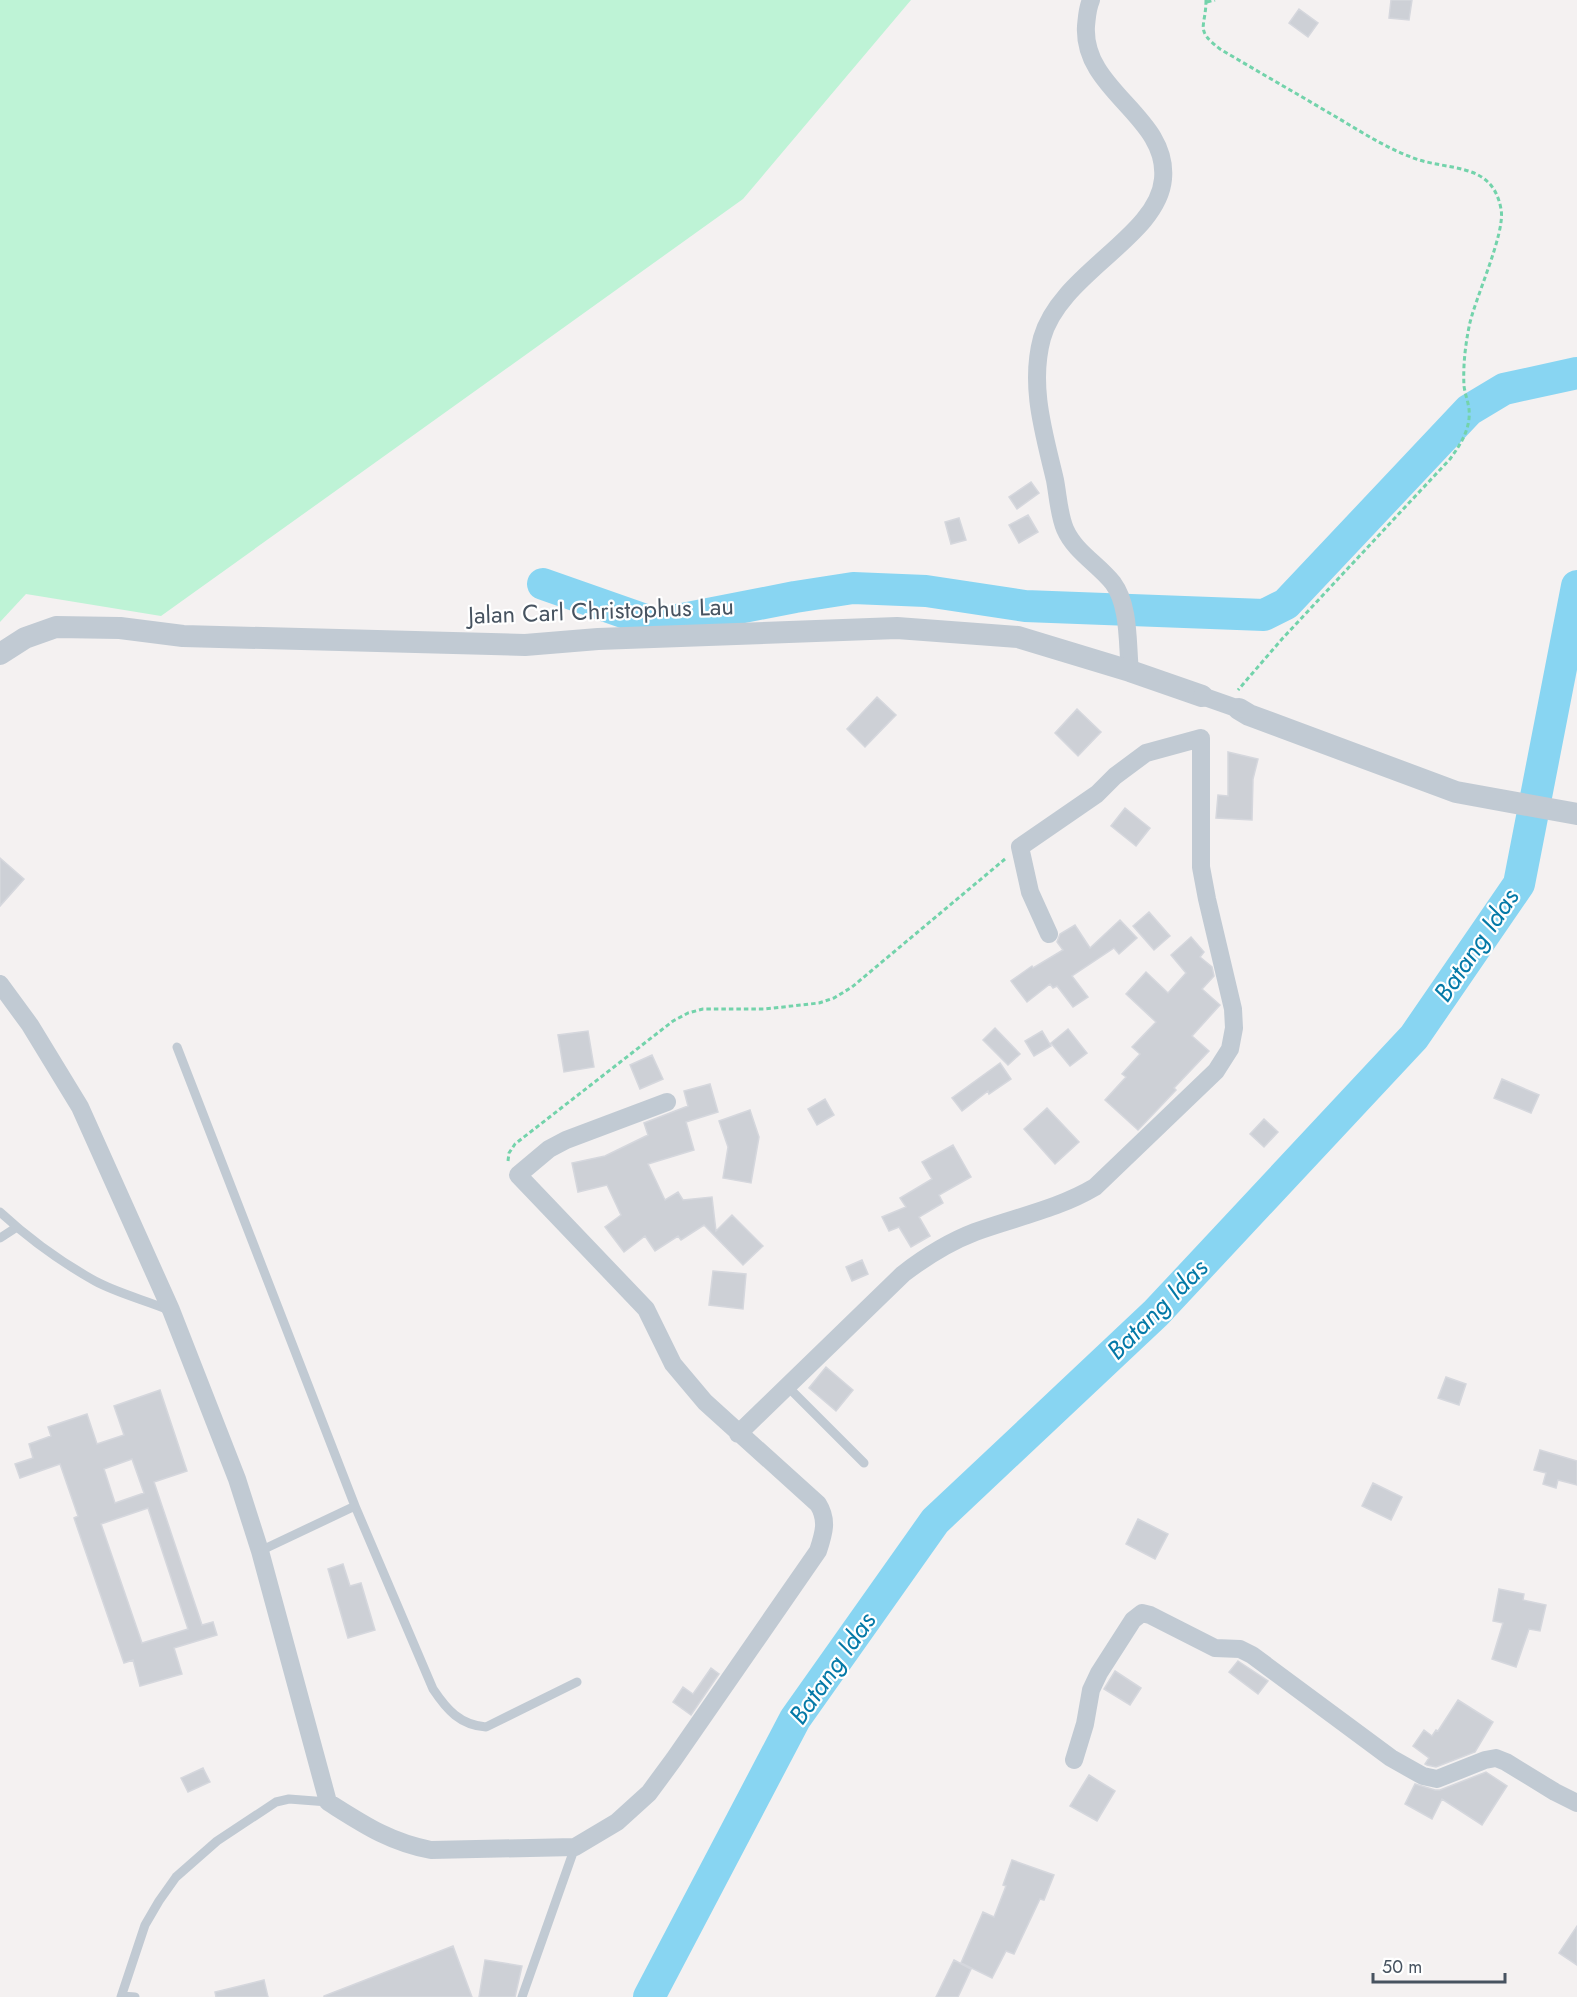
<svg xmlns="http://www.w3.org/2000/svg" width="1577" height="1997" font-family="Jost,sans-serif">
<style>
.green{fill:#bef3d6}
.lines{fill:none;stroke-linecap:round;stroke-linejoin:round}
.river{stroke:#88d5f2;stroke-width:32}
.building{fill:#cdd0d6;stroke:#d5d7dd;stroke-width:1.5;fill-rule:evenodd}
.path{stroke:#73d3ab;stroke-width:3;stroke-dasharray:4.5 3;stroke-linecap:butt}
.service{stroke:#c1cad3;stroke-width:9}
.minor{stroke:#c1cad3;stroke-width:18}
.tertiary{stroke:#c1cad3;stroke-width:22}
.minor-bridge{stroke:#c1cad3;stroke-width:18}
.labels{text-anchor:middle;stroke-width:4.5;stroke-linejoin:round;paint-order:stroke}
.street-label{font-size:24px;fill:#475360;stroke:#fff}
.water-label{font-size:26px;font-style:italic;fill:#0479a7;stroke:#fff}
</style>
<rect width="100%" height="100%" fill="#f4f1f1"/>
<path class="green" d="M 0,0 L 911,0 L 743,199 L 161,616 L 26,594 L 0,622 Z"/>
<g class="lines">
<path class="river" d="M 543,584 L 657,624 L 795,597 L 853,588 L 926,591 L 1025,606 L 1264,615 L 1286,604 L 1469,410 L 1504,389 L 1577,373
M 649,1997 L 795,1719 L 935,1521 L 1156,1313 L 1414,1037 L 1519,884 L 1577,586"/>
</g>
<path class="building" d="M 1391,0 L 1412,0 L 1409,20 L 1389,18 Z
M 1299,9 L 1318,23 L 1308,37 L 1289,23 Z
M 1031,482 L 1039,493 L 1017,509 L 1009,497 Z
M 1028,515 L 1038,532 L 1019,543 L 1009,525 Z
M 959,518 L 966,540 L 951,544 L 945,522 Z
M 877,697 L 896,715 L 865,747 L 847,729 Z
M 1077,709 L 1101,732 L 1078,756 L 1055,733 Z
M 1228,752 L 1258,759 L 1253,779 L 1252,820 L 1216,818 L 1218,795 L 1228,796 Z
M 1125,808 L 1150,828 L 1136,846 L 1111,826 Z
M 0,858 L 24,879 L 0,906 Z
M 1149,912 L 1170,936 L 1154,950 L 1133,926 Z
M 1120,920 L 1137,938 L 1119,954 L 1114,948 L 1072,976 L 1088,997 L 1073,1007 L 1057,986 L 1053,988 L 1050,984 L 1027,1002 L 1011,981 L 1032,966 L 1033,968 L 1063,950 L 1057,942 L 1060,934 L 1075,925 L 1090,948 Z
M 1191,937 L 1204,952 L 1200,957 L 1212,967 L 1214,976 L 1202,989 L 1220,1005 L 1192,1036 L 1209,1051 L 1174,1088 L 1176,1090 L 1159,1108 L 1138,1130 L 1105,1100 L 1126,1077 L 1122,1074 L 1140,1054 L 1132,1047 L 1156,1022 L 1126,994 L 1146,972 L 1168,993 L 1186,973 L 1171,955 Z
M 995,1028 L 1020,1054 L 1008,1065 L 983,1040 Z
M 1068,1029 L 1087,1053 L 1070,1066 L 1051,1043 Z
M 588,1031 L 594,1067 L 564,1072 L 558,1035 Z
M 1042,1031 L 1051,1046 L 1034,1056 L 1025,1041 Z
M 652,1055 L 663,1079 L 640,1089 L 630,1065 Z
M 1000,1063 L 1011,1079 L 989,1094 L 988,1091 L 962,1111 L 952,1098 Z
M 1502,1079 L 1539,1095 L 1531,1113 L 1494,1098 Z
M 710,1084 L 718,1112 L 686,1122 L 694,1150 L 648,1164 L 665,1200 L 678,1192 L 683,1200 L 712,1197 L 716,1231 L 732,1215 L 763,1246 L 743,1265 L 704,1225 L 681,1240 L 678,1236 L 655,1251 L 645,1236 L 624,1252 L 605,1227 L 621,1215 L 607,1185 L 578,1192 L 572,1163 L 605,1156 L 648,1135 L 644,1123 L 688,1106 L 684,1091 Z
M 825,1099 L 834,1115 L 817,1125 L 808,1109 Z
M 1047,1108 L 1079,1142 L 1055,1164 L 1024,1129 Z
M 750,1110 L 759,1137 L 751,1183 L 723,1178 L 728,1147 L 719,1121 Z
M 1264,1119 L 1278,1132 L 1264,1147 L 1250,1134 Z
M 953,1145 L 971,1177 L 939,1195 L 943,1203 L 919,1217 L 930,1236 L 911,1247 L 899,1227 L 889,1231 L 882,1217 L 906,1207 L 900,1198 L 932,1179 L 922,1162 Z
M 862,1260 L 868,1274 L 852,1281 L 846,1267 Z
M 713,1271 L 746,1274 L 743,1309 L 709,1305 Z
M 826,1367 L 853,1390 L 836,1411 L 809,1388 Z
M 1446,1377 L 1466,1384 L 1459,1405 L 1438,1398 Z
M 160,1390 L 187,1471 L 154,1482 L 202,1625 L 213,1622 L 217,1635 L 174,1648 L 182,1674 L 140,1686 L 133,1660 L 124,1663 L 74,1518 L 78,1516 L 60,1464 L 20,1478 L 15,1464 L 33,1458 L 29,1444 L 51,1436 L 48,1427 L 87,1414 L 97,1444 L 124,1435 L 114,1406 ZM 132,1459 L 144,1493 L 115,1503 L 104,1469 ZM 148,1508 L 188,1629 L 142,1643 L 101,1524 Z
M 1540,1450 L 1577,1461 L 1577,1485 L 1558,1480 L 1556,1488 L 1543,1484 L 1546,1473 L 1534,1470 Z
M 1373,1483 L 1402,1497 L 1391,1520 L 1362,1506 Z
M 1138,1519 L 1168,1534 L 1155,1559 L 1126,1544 Z
M 343,1564 L 350,1586 L 361,1583 L 375,1630 L 348,1638 L 328,1569 Z
M 1499,1589 L 1524,1594 L 1523,1600 L 1546,1605 L 1540,1631 L 1529,1629 L 1516,1667 L 1492,1659 L 1503,1623 L 1493,1621 Z
M 1238,1661 L 1268,1681 L 1258,1694 L 1229,1672 Z
M 711,1668 L 719,1674 L 691,1715 L 673,1702 L 683,1687 L 693,1694 Z
M 1115,1671 L 1141,1688 L 1130,1705 L 1104,1689 Z
M 1458,1700 L 1493,1722 L 1475,1752 L 1436,1767 L 1427,1765 L 1425,1764 L 1429,1758 L 1413,1746 L 1424,1730 L 1432,1736 L 1436,1730 L 1438,1731 Z
M 203,1768 L 210,1782 L 188,1792 L 181,1778 Z
M 1486,1772 L 1507,1786 L 1482,1825 L 1442,1799 L 1432,1819 L 1405,1804 L 1415,1784 L 1435,1790 L 1440,1790 Z
M 1089,1775 L 1115,1791 L 1097,1821 L 1070,1806 Z
M 1012,1860 L 1054,1875 L 1044,1900 L 1040,1899 L 1014,1954 L 1006,1951 L 992,1978 L 961,1963 L 983,1912 L 994,1917 L 1006,1886 L 1003,1885 Z
M 1577,1926 L 1577,1965 L 1559,1953 Z
M 453,1946 L 472,1997 L 324,1997 L 324,1996 Z
M 485,1960 L 522,1966 L 515,1997 L 479,1997 Z
M 954,1960 L 971,1969 L 958,1997 L 936,1997 Z
M 264,1980 L 268,1997 L 216,1997 L 215,1992 Z"/>
<g class="lines">
<path class="path" d="M 1206,0 C 1206,28 1194,29 1220,49 C 1257,71 1294,92 1331,114 C 1357,129 1382,146 1411,157 C 1447,172 1492,160 1501,209 C 1506,233 1474,300 1469,327 C 1465,347 1463,367 1464,386 C 1465,394 1468,401 1469,409 C 1471,428 1461,444 1450,459 L 1282,639 L 1238,690
M 1207,2 L 1215,0
M 508,1161 L 509,1153 L 515,1144 L 673,1021 L 688,1013 L 703,1009 L 765,1009 L 819,1003 L 834,998 L 852,987 L 1005,859"/>
<path class="service" d="M 177,1047 L 355,1506
M 0,1212 C 28,1238 61,1262 95,1281 C 117,1293 145,1300 169,1310
M 0,1238 L 17,1227
M 787,1386 L 864,1463
M 260,1551 L 355,1506 L 433,1689 C 447,1710 460,1725 486,1727 L 577,1682
M 122,1996 L 135,1997
M 121,1997 L 145,1925 L 159,1901 L 176,1877 L 217,1841 L 276,1802 L 289,1799 L 328,1802
M 522,1997 L 575,1847"/>
<path class="minor" d="M 1091,0 C 1087,9 1087,17 1086,26 C 1082,91 1169,116 1163,179 C 1158,237 1060,273 1042,338 C 1029,386 1044,433 1055,480 C 1058,496 1059,515 1065,529 C 1075,552 1098,564 1113,583 C 1130,606 1127,644 1130,671
M 0,984 L 30,1025 L 80,1107 L 171,1310 L 237,1479 L 260,1551 L 328,1802 C 363,1824 389,1842 431,1850 L 575,1847 L 617,1822 L 649,1793 L 674,1759 L 818,1551 C 824,1533 828,1520 818,1504 L 705,1402 L 673,1364 L 646,1309 L 518,1175 L 549,1149 L 566,1140 L 667,1102
M 738,1434 L 903,1274 C 925,1257 949,1242 975,1232 C 1016,1217 1058,1209 1095,1187 L 1216,1071 L 1230,1049 L 1234,1028 L 1233,1009 L 1207,899 L 1201,867 L 1201,738 L 1146,753 L 1115,776 L 1097,794 L 1020,847 L 1030,892 L 1049,934
M 1074,1760 L 1085,1724 L 1091,1690 L 1099,1673 L 1133,1620 L 1142,1613 L 1150,1615 L 1215,1648 L 1240,1649 L 1252,1655 L 1391,1758 L 1423,1776 L 1437,1779 L 1485,1760 L 1496,1758 L 1506,1762 L 1555,1792 L 1577,1803"/>
<path class="tertiary" d="M 0,654 L 25,638 L 56,627 L 120,628 L 183,636 L 525,645 L 598,639 L 897,628 L 1018,637 L 1130,671 L 1202,696
M 1239,709 L 1249,715 L 1456,792 L 1577,814"/>
<path class="minor-bridge" d="M 1202,696 L 1239,709"/>
</g>
<g class="labels">
<g class="street-label">
<text transform="translate(601 611) rotate(-2)" y="8">Jalan Carl Christophus Lau</text>
</g>
<g class="water-label">
<text transform="translate(1476 945) rotate(-56)" y="9">Batang Idas</text>
<text transform="translate(1157 1309) rotate(-45)" y="9">Batang Idas</text>
<text transform="translate(832 1668) rotate(-55)" y="9">Batang Idas</text>
</g>
</g>
<path d="M1373 1973v9h132v-9" fill="none" stroke="#475360" stroke-width="3"/>
<text x="1382" y="1973" font-size="18" fill="#475360" stroke="#ffffff" stroke-width="4.5" paint-order="stroke">50 m</text>
</svg>
